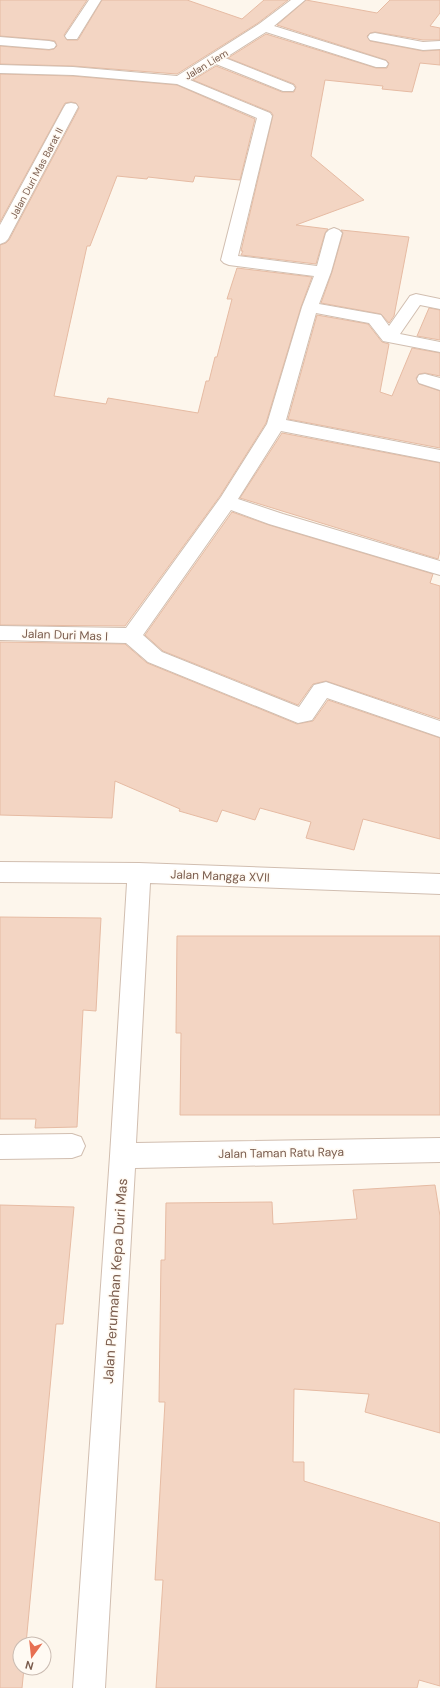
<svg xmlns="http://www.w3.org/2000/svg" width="440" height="1688" font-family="'DM Sans',sans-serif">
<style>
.building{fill:#f3d5c3;stroke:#e6bba3}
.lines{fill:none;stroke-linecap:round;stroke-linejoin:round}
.minor-casing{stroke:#d1beb0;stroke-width:2}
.minor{fill:#fff;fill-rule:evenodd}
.labels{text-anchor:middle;stroke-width:3;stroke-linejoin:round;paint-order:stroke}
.far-street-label{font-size:10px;fill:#7a5c4d;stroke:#fffaf3}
.street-label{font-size:12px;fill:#7a5c4d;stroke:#fffaf3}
.near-street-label{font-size:14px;fill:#7a5c4d;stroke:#fffaf3}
</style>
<rect width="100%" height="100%" fill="#fdf6ec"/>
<path class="building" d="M 0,0 L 87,0 L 64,35 L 67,40 L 78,40 L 102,0 L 187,0 L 242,19 L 264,0 L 288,0 L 258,23 L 177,74 L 73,66 L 0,64 L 0,46 L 49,50 L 54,49 L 57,46 L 55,41 L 49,40 L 0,36 Z
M 306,0 L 377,13 L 390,0 L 440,0 L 440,13 L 430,26 L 440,28 L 440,40 L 423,40 L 375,32 L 370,33 L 367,36 L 370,41 L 423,51 L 440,50 L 440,65 L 420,63 L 412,92 L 382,89 L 383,86 L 325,80 L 311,156 L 364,200 L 296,225 L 328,229 L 325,233 L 316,264 L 241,255 L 243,251 L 241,251 L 273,115 L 271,112 L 193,80 L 216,66 L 282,92 L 294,92 L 296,87 L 294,84 L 228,58 L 266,34 L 376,68 L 387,68 L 389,63 L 386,60 L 277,25 Z
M 0,74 L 73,76 L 177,85 L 255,119 L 240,180 L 195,176 L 193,182 L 148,177 L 147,179 L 117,176 L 90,246 L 87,246 L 54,396 L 106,404 L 108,398 L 198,413 L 206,381 L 209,381 L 215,357 L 217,357 L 232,299 L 227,299 L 237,268 L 312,277 L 301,307 L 266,423 L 220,496 L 125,626 L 0,625 L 0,245 L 6,243 L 9,240 L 79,108 L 76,103 L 71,102 L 65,103 L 0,222 Z
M 341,230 L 409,237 L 394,316 L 389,323 L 381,314 L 321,303 L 332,272 L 343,233 Z
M 429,308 L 440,310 L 440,340 L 417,336 Z
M 317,315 L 368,324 L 382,342 L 389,344 L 380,392 L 392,396 L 412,348 L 440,353 L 440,376 L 425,373 L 419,374 L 416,378 L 419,384 L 440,391 L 440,448 L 288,419 Z
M 282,433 L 440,463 L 440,551 L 438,559 L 240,498 Z
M 232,512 L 269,525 L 433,574 L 430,583 L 440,586 L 440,719 L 326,681 L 313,684 L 298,705 L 163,651 L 145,635 Z
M 0,642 L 125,644 L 147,663 L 297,724 L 313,721 L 328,700 L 440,738 L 440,839 L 363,819 L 354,850 L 306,838 L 311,822 L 260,808 L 255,820 L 222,810 L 217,822 L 179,811 L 180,809 L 115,781 L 112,818 L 0,815 Z
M 0,917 L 101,918 L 96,1011 L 83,1010 L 77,1127 L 35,1128 L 36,1119 L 0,1119 Z
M 177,936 L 440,936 L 440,1115 L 180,1115 L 181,1033 L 176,1033 Z
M 435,1185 L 440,1216 L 440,1433 L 365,1412 L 369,1394 L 294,1389 L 293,1462 L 304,1462 L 304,1481 L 440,1523 L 440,1686 L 419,1680 L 417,1688 L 156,1688 L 163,1580 L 155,1580 L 165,1402 L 159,1402 L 161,1260 L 165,1260 L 166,1203 L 272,1202 L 273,1224 L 357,1219 L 353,1190 Z
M 0,1205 L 74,1207 L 63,1324 L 56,1324 L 26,1644 L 20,1644 L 20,1668 L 24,1668 L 22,1688 L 0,1688 Z"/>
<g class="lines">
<g class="minor-casing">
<path id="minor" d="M 89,0 L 101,0 L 77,39 L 67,39 L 65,36 Z
M 291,0 L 305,0 L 274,26 L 386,61 L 388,64 L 386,67 L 376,67 L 266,32 L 225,58 L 293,85 L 295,88 L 293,91 L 283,91 L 216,64 L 190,80 L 270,113 L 272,116 L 238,256 L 317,266 L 326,233 L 329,230 L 334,228 L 339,230 L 342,233 L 331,272 L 319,304 L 381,315 L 389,326 L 410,296 L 416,294 L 440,299 L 440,309 L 420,305 L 400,334 L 440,342 L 440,352 L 383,341 L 369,323 L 316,313 L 286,420 L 440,450 L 440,462 L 281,431 L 238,499 L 283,514 L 440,561 L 440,575 L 269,524 L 231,510 L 143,635 L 162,652 L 299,707 L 314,685 L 326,682 L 440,721 L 440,737 L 327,698 L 312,720 L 298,723 L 148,662 L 126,643 L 0,640 L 0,626 L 126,628 L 221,497 L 267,424 L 302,307 L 314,276 L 229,265 L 224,263 L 221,260 L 257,118 L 177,84 L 73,75 L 0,73 L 0,65 L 73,67 L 177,76 L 259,24 Z
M 375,33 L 423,42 L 440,41 L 440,49 L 423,50 L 370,40 L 368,37 L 370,34 Z
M 0,37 L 49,41 L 54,42 L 56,45 L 54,48 L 49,49 L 0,45 Z
M 71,103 L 76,104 L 78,107 L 8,239 L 5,242 L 0,244 L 0,225 L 64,107 L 66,104 Z
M 425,374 L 440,378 L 440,390 L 419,383 L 417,379 L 419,375 Z
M 0,862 L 139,863 L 440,874 L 440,894 L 150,883 L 136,1143 L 440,1138 L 440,1162 L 135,1168 L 105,1688 L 73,1688 L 110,1156 L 127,883 L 0,882 Z
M 72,1134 L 81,1137 L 85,1146 L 81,1155 L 72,1158 L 0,1159 L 0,1135 Z"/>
</g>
<use href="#minor" class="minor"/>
</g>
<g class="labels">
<g class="far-street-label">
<text transform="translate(206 64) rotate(-31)" y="4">Jalan Liem</text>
<text transform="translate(36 173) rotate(-62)" y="4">Jalan Duri Mas Barat II</text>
</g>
<g class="street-label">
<text transform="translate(65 635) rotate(2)" y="4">Jalan Duri Mas I</text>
<text transform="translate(220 876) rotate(2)" y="4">Jalan Mangga XVII</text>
<text transform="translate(281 1153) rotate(-1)" y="4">Jalan Taman Ratu Raya</text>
</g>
<g class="near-street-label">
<text transform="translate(115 1281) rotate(-86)" y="5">Jalan Perumahan Kepa Duri Mas</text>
</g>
</g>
<g transform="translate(32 1656) rotate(195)"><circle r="19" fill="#fffaf3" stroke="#cabbb1"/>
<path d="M0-3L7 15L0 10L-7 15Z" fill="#e76f51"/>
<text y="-6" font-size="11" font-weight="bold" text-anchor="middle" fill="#7a5c4d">N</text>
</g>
</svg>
